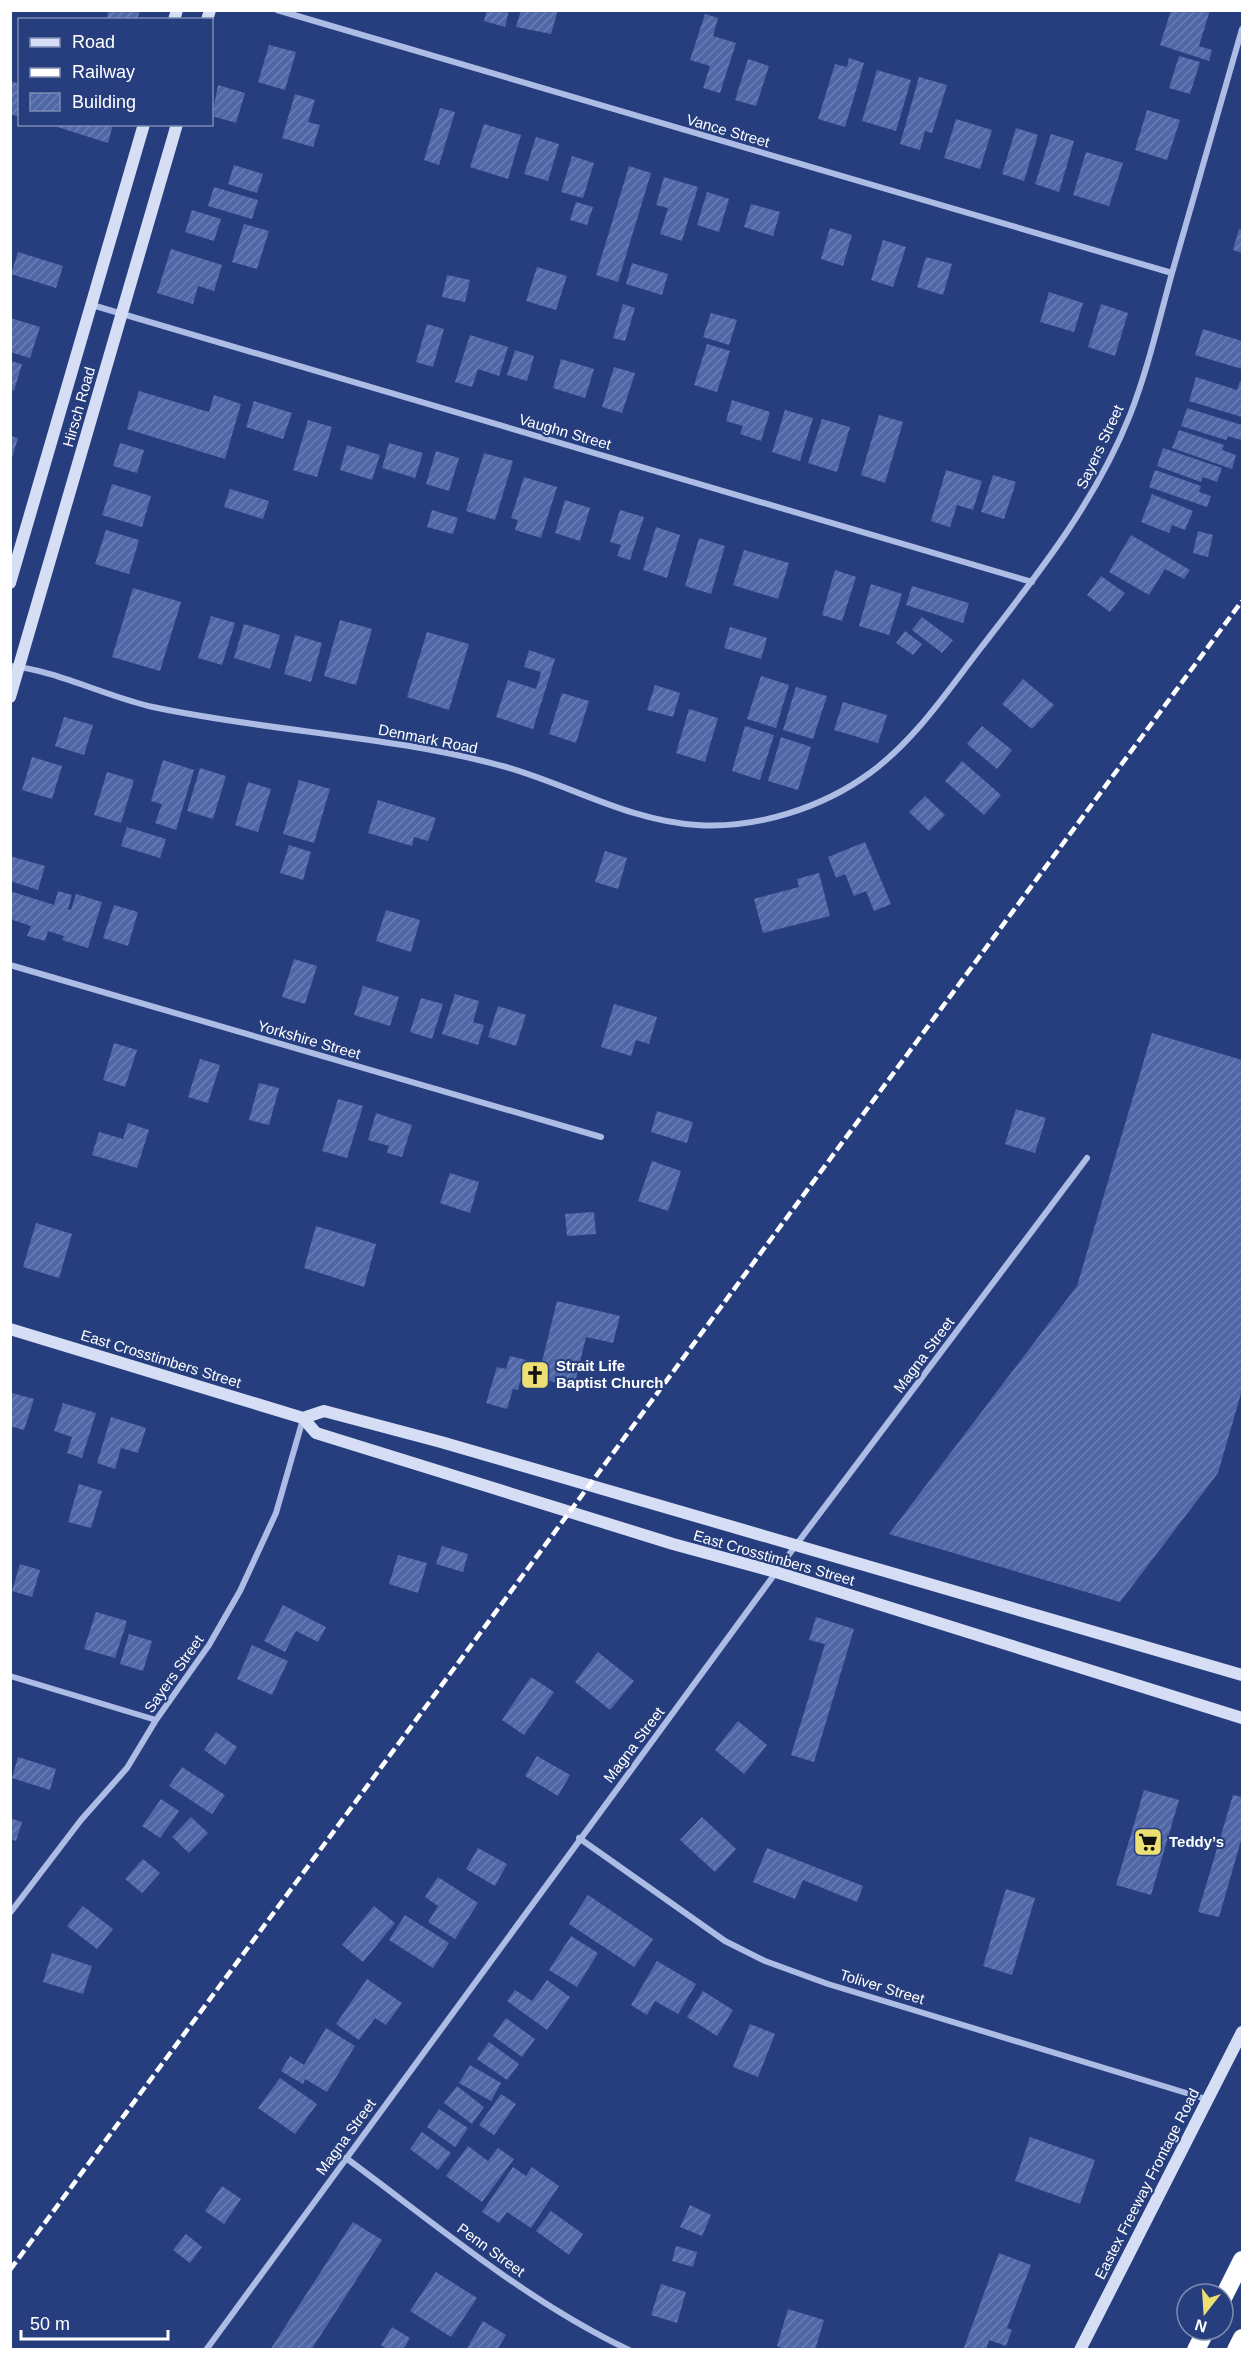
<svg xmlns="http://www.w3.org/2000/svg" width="1253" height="2360" font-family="Arial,sans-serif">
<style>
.building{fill:url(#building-hatch)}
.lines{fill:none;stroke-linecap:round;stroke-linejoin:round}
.street{stroke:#adbce5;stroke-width:6}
.secondary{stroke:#d6def5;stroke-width:12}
.highway{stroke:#fff;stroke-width:18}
.rail{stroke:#fff;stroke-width:4.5;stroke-dasharray:10 4.5;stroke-linecap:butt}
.labels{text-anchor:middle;stroke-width:4.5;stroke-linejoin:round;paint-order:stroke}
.street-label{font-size:15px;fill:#fff;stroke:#273e7e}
.poi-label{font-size:15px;font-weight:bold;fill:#fff;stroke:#273e7e;text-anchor:start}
</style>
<defs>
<pattern id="building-hatch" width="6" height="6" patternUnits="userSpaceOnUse" patternTransform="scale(1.5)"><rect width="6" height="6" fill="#4f67a6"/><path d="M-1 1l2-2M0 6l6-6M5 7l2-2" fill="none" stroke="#697eb3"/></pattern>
</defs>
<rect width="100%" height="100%" fill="#273e7e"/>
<path class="building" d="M 109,10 L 140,10 L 137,20 L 106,20 Z
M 487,10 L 509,10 L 505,27 L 484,21 Z
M 521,10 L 558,10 L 551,34 L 516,27 Z
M 1171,10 L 1210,10 L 1199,46 L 1212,50 L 1209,61 L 1160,45 Z
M 705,14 L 718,18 L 713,36 L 736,43 L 720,93 L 703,88 L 710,66 L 690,60 Z
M 269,45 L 296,52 L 285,90 L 258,82 Z
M 1179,56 L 1200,62 L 1190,94 L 1169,88 Z
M 849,58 L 864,63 L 845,127 L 818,119 L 835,64 L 847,67 Z
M 748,59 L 769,66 L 756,106 L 735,100 Z
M 877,70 L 911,80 L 896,131 L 862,121 Z
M 919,77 L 947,85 L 932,133 L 925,131 L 920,150 L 900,144 Z
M 10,81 L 20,84 L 20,117 L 10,114 Z
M 218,85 L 245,93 L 236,123 L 212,116 Z
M 295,94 L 315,100 L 308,122 L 320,125 L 313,147 L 282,138 Z
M 440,108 L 455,112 L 439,165 L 424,160 Z
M 1147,110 L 1180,120 L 1167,160 L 1135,150 Z
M 956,119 L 992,130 L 980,169 L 944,158 Z
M 48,124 L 113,124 L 108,143 Z
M 484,124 L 521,135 L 508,179 L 470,167 Z
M 1016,128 L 1038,135 L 1024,181 L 1002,174 Z
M 1051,134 L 1074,141 L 1059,192 L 1035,184 Z
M 536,137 L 559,144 L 548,181 L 524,174 Z
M 1086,152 L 1123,163 L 1109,206 L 1073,195 Z
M 572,156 L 594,163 L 583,198 L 561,192 Z
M 234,165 L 263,174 L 257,193 L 228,184 Z
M 629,166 L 651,173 L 618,282 L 596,275 Z
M 664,177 L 698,187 L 682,241 L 660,234 L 668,208 L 656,205 Z
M 214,187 L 258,200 L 252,219 L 208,206 Z
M 707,192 L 729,199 L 719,232 L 697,225 Z
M 576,202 L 593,207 L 587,225 L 570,220 Z
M 751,204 L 780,212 L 773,236 L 744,227 Z
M 192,210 L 221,219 L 214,241 L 185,232 Z
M 244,224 L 269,231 L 257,269 L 232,262 Z
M 830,228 L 852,235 L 843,266 L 821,259 Z
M 1239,229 L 1242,230 L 1242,253 L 1233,250 Z
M 883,240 L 906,247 L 893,287 L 871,280 Z
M 171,249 L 222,265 L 214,291 L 198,286 L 193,304 L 157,293 Z
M 18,252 L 63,266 L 56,288 L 11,274 Z
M 926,257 L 952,264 L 943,295 L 917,287 Z
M 632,263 L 668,274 L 662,295 L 626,284 Z
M 537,267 L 567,276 L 556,310 L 526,301 Z
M 447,275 L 470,280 L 465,302 L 442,297 Z
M 1049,292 L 1083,303 L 1074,332 L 1040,322 Z
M 623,304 L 635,308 L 625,341 L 613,338 Z
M 1101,304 L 1128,313 L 1115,356 L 1088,347 Z
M 711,313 L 737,320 L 729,345 L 703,337 Z
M 10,318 L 40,327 L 30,358 L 10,352 Z
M 427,324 L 444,329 L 433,367 L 416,362 Z
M 1203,329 L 1242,341 L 1242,369 L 1195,355 Z
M 470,335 L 508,347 L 499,376 L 478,369 L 472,387 L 455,382 Z
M 707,344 L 730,351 L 717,392 L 694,385 Z
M 515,350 L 534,356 L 527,381 L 507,375 Z
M 561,359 L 594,369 L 585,398 L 553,388 Z
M 10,361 L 22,364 L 14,391 L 10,389 Z
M 614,367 L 635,373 L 622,413 L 602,407 Z
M 1196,377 L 1237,390 L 1240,381 L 1242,382 L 1242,417 L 1189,401 Z
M 139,391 L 209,412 L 214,395 L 241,404 L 225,459 L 127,429 Z
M 732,400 L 770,412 L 761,441 L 740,434 L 743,426 L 726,421 Z
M 254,401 L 292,413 L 283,439 L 246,427 Z
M 1187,408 L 1242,425 L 1241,440 L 1228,436 L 1226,440 L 1181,426 Z
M 785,410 L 813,418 L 800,461 L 772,452 Z
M 879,415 L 903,422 L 885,483 L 861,475 Z
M 822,419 L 850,427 L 837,472 L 808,463 Z
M 308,420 L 332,427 L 317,477 L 293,470 Z
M 1179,430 L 1224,445 L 1222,450 L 1236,455 L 1232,469 L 1172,448 Z
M 10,436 L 18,438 L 11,461 L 10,461 Z
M 120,443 L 144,450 L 137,473 L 113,466 Z
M 389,443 L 423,453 L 415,478 L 382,468 Z
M 347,445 L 380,455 L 372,480 L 340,470 Z
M 1163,448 L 1222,468 L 1217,482 L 1203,477 L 1201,482 L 1157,466 Z
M 436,451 L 459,458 L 449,491 L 426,484 Z
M 484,453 L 513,461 L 495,520 L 466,511 Z
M 946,470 L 982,481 L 973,510 L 957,505 L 950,527 L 931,521 Z
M 1155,470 L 1201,486 L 1199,492 L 1211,496 L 1207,507 L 1149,487 Z
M 993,475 L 1016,482 L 1004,519 L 981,512 Z
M 524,477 L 557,487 L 541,538 L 515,530 L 518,520 L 511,518 Z
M 112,484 L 151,496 L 142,527 L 102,515 Z
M 230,489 L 269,501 L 263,519 L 224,507 Z
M 1152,494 L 1193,511 L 1185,530 L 1172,525 L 1169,533 L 1141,522 Z
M 565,500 L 590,508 L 580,541 L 555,533 Z
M 432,510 L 458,518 L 453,534 L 427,527 Z
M 620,510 L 644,517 L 630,560 L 617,556 L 621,545 L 610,542 Z
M 656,527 L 680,535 L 667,578 L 643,570 Z
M 106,530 L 139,540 L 129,574 L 95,564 Z
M 1198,531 L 1213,535 L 1208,557 L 1193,553 Z
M 1131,535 L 1190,570 L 1184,579 L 1165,569 L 1149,595 L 1109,572 Z
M 699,538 L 725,546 L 711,594 L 685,586 Z
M 744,550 L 789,563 L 778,599 L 733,585 Z
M 835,570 L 856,577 L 842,621 L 822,615 Z
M 1101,576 L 1125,593 L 1110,612 L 1087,595 Z
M 871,584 L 902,594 L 889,635 L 859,626 Z
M 912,586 L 969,603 L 963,623 L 906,605 Z
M 133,588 L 181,602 L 160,671 L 112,657 Z
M 211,616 L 235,623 L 222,665 L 198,658 Z
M 922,617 L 953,640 L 942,653 L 912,630 Z
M 340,620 L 372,629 L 356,685 L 324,676 Z
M 244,624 L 280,635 L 270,669 L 234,658 Z
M 730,627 L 767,638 L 761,659 L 724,648 Z
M 905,631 L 922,644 L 913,655 L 896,643 Z
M 427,632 L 469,644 L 449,710 L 407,697 Z
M 295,635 L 322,643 L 311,682 L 284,674 Z
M 529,650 L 555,659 L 533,729 L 496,717 L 508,680 L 536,689 L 541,672 L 524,667 Z
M 761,676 L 789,685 L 776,728 L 747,719 Z
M 1023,679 L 1054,705 L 1032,729 L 1002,704 Z
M 655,685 L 680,693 L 673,717 L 647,710 Z
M 796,687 L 827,696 L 813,739 L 783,730 Z
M 562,693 L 589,701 L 576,743 L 549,734 Z
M 843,702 L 887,715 L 878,743 L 834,730 Z
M 689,709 L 718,718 L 705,762 L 676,753 Z
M 64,717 L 93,725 L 84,755 L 55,746 Z
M 745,726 L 774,735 L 760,780 L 732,771 Z
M 982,726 L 1012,750 L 997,769 L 967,744 Z
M 781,737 L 811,747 L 798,790 L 768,781 Z
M 32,757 L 62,766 L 52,799 L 22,790 Z
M 163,760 L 194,770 L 176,830 L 155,823 L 162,804 L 151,801 Z
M 962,761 L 1001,795 L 984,815 L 945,781 Z
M 200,768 L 226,776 L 213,819 L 187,811 Z
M 107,772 L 134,780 L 121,823 L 94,815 Z
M 299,780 L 330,789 L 314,843 L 283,834 Z
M 248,782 L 271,789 L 258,832 L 235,825 Z
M 925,796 L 945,815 L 929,831 L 909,812 Z
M 378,800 L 436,818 L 428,841 L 414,837 L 412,846 L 368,833 Z
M 127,827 L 166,839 L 160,858 L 121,846 Z
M 865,842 L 891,904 L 874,911 L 866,891 L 854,896 L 845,874 L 836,878 L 828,857 Z
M 289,845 L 311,852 L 303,880 L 280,873 Z
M 605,851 L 627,858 L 618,889 L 595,882 Z
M 10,856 L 45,866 L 38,890 L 10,881 Z
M 819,873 L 830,916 L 763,933 L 754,899 L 799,887 L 797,879 Z
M 10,891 L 54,905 L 58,891 L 72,895 L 68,909 L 71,910 L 76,894 L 102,902 L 88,948 L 62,940 L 64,936 L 48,931 L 45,941 L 27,936 L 31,926 L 10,919 Z
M 114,905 L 138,912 L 128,946 L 103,938 Z
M 386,910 L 420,920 L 411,952 L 376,941 Z
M 294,959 L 317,966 L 305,1004 L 282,997 Z
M 363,986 L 399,997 L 390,1026 L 354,1015 Z
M 455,994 L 479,1001 L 473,1022 L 484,1025 L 478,1045 L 442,1034 Z
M 421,998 L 443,1004 L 432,1039 L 410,1032 Z
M 614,1004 L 657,1017 L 649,1044 L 636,1040 L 631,1056 L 601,1047 Z
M 498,1006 L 526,1015 L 516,1046 L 488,1037 Z
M 1152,1033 L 1242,1060 L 1242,1390 L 1218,1473 L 1120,1602 L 889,1534 L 1077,1286 Z
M 114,1043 L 137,1050 L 125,1087 L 103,1080 Z
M 200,1059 L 220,1065 L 208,1103 L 188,1097 Z
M 259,1083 L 279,1088 L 269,1125 L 249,1120 Z
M 338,1099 L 363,1106 L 347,1158 L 322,1151 Z
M 1016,1109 L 1046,1118 L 1035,1153 L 1005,1144 Z
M 657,1111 L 693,1122 L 687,1143 L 651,1132 Z
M 376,1113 L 412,1125 L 402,1157 L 387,1153 L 389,1146 L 368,1140 Z
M 128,1123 L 149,1130 L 137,1168 L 92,1155 L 99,1132 L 123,1139 Z
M 652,1161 L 681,1171 L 668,1211 L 638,1201 Z
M 450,1173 L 479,1182 L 470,1213 L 440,1203 Z
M 594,1212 L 596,1234 L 567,1236 L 565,1214 Z
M 36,1223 L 72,1234 L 59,1278 L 23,1267 Z
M 316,1226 L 376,1244 L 364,1287 L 304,1268 Z
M 557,1301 L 620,1316 L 613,1343 L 586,1337 L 574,1387 L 538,1378 Z
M 510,1356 L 526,1360 L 518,1390 L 513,1389 L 507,1409 L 486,1403 L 497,1367 L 506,1369 Z
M 12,1393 L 34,1399 L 24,1430 L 10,1426 Z
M 63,1403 L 96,1413 L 82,1458 L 67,1453 L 72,1437 L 54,1431 Z
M 111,1417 L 146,1428 L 138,1453 L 121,1448 L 115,1469 L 97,1463 Z
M 79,1484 L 102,1491 L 91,1528 L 68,1522 Z
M 442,1546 L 468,1554 L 463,1572 L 436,1564 Z
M 398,1555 L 427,1563 L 418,1593 L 389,1584 Z
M 20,1564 L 40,1570 L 32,1597 L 12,1591 Z
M 283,1605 L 326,1627 L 318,1642 L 296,1631 L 285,1652 L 264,1641 Z
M 96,1612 L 127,1621 L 115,1658 L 84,1649 Z
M 816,1617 L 854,1629 L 814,1762 L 791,1755 L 825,1644 L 809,1640 Z
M 129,1634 L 152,1641 L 143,1671 L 120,1664 Z
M 252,1645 L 288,1661 L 272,1695 L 237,1679 Z
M 598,1652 L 634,1681 L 610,1710 L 575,1682 Z
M 531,1677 L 554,1692 L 524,1735 L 502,1720 Z
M 738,1721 L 767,1745 L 744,1774 L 715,1750 Z
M 216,1732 L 237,1747 L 225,1765 L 204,1750 Z
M 537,1756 L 570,1775 L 558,1796 L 525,1776 Z
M 18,1757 L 56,1769 L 50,1790 L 12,1778 Z
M 182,1767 L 225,1795 L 212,1814 L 169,1786 Z
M 1144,1790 L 1179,1800 L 1151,1895 L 1116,1885 Z
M 1233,1795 L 1242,1797 L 1242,1837 L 1219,1917 L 1198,1912 Z
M 161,1799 L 179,1811 L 160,1838 L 142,1826 Z
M 191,1817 L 208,1833 L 189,1853 L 172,1837 Z
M 702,1817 L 736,1849 L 715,1872 L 680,1840 Z
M 10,1818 L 22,1822 L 16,1841 L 10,1839 Z
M 478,1848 L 507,1864 L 495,1886 L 466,1869 Z
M 767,1848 L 863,1886 L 857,1902 L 803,1880 L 795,1899 L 753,1882 Z
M 143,1859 L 160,1873 L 142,1893 L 125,1879 Z
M 438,1877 L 478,1903 L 455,1939 L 428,1922 L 438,1906 L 425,1897 Z
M 1006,1889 L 1035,1898 L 1012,1975 L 983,1966 Z
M 588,1895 L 653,1939 L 634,1967 L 569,1924 Z
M 83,1906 L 113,1929 L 97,1949 L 67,1926 Z
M 374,1906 L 395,1923 L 363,1962 L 342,1945 Z
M 405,1915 L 449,1943 L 433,1968 L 389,1940 Z
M 571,1936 L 598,1953 L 577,1987 L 549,1970 Z
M 52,1953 L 92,1966 L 83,1994 L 43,1982 Z
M 657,1961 L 696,1984 L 678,2014 L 655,2001 L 647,2015 L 631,2005 Z
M 367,1979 L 402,2003 L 386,2025 L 375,2018 L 359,2040 L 336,2024 Z
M 547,1980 L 570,1997 L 547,2030 L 507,2001 L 515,1990 L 532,2001 Z
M 703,1991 L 733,2010 L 717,2036 L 687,2017 Z
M 506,2018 L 535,2039 L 522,2057 L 493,2036 Z
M 750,2024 L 775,2034 L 758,2077 L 733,2067 Z
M 326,2028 L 355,2046 L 327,2092 L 305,2079 L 303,2084 L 281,2071 L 290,2056 L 304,2065 Z
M 489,2042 L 519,2064 L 507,2080 L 477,2059 Z
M 470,2065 L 501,2083 L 491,2101 L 459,2083 Z
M 280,2078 L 317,2104 L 295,2134 L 258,2108 Z
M 457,2086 L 484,2107 L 472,2124 L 444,2103 Z
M 501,2094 L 516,2104 L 494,2135 L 479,2125 Z
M 439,2109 L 468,2128 L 455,2147 L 427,2127 Z
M 422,2132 L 451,2153 L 438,2170 L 410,2149 Z
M 1030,2137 L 1095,2160 L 1080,2204 L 1015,2181 Z
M 468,2146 L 488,2161 L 498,2148 L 514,2159 L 482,2202 L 446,2176 Z
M 513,2167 L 526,2176 L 532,2167 L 559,2186 L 531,2228 L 507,2212 L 499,2223 L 482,2212 Z
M 222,2186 L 241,2199 L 224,2224 L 205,2211 Z
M 690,2205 L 711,2215 L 702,2236 L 680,2227 Z
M 551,2211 L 583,2234 L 569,2255 L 536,2231 Z
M 353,2222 L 382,2240 L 311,2350 L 270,2350 Z
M 186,2234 L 202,2247 L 190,2263 L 173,2250 Z
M 676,2246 L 697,2252 L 693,2267 L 672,2261 Z
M 999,2253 L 1031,2265 L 1007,2328 L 1012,2330 L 1006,2346 L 989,2340 L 986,2350 L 963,2350 Z
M 436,2272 L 477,2298 L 451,2337 L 410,2311 Z
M 661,2284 L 686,2292 L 677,2323 L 651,2315 Z
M 788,2309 L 824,2320 L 815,2350 L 787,2350 L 777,2346 Z
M 483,2321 L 506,2335 L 497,2350 L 466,2350 Z
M 392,2327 L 410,2338 L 403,2350 L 388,2350 L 381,2345 Z"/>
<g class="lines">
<path class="street" d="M 277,10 L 1172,273
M 92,305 L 1032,582
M 10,666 C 56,670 107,697 153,707 C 270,732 390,735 506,767 C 570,785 629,821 697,825 C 756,829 822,808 870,773 C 915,740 946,693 980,649 C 1037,575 1095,503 1130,415 C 1148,369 1159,320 1172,273 C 1195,191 1219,110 1242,29
M 10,965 L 601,1137
M 10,1676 L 156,1720
M 579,1838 L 725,1941 L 765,1961 L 828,1984 L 1206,2099
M 10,1913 L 81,1820 L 127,1768 L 156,1720 L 209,1645 L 240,1591 L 276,1513 L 303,1419
M 346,2158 C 437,2225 526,2301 629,2350
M 206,2350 L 796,1545 L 1087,1158"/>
<path class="secondary" d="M 174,20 L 177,10
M 207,20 L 210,10
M 10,583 L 144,124
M 10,697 L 177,124
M 10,1329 L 303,1418 L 316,1433 L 673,1544 L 776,1572 L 1242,1718
M 303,1418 L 324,1411 L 441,1442 L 1242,1675
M 1080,2350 L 1242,2032"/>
<path class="highway" d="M 1223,2298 L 1242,2260
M 1196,2350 L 1206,2330
M 1236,2350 L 1242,2338"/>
<path class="rail" d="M 10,2270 L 1242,601"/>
</g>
<defs>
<g id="church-square" transform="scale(1.5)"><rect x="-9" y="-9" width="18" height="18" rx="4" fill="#eddf72" stroke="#273e7e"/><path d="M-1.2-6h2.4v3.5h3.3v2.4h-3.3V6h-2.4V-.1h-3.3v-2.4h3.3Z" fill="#111"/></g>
<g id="supermarket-square" transform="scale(1.5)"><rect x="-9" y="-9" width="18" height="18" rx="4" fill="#eddf72" stroke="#273e7e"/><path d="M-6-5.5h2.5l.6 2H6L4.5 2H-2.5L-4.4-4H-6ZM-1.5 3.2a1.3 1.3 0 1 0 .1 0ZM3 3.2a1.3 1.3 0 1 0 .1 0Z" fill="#111"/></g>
</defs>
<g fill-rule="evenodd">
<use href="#church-square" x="535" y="1375"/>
<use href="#supermarket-square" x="1148" y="1842"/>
</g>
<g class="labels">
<g class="street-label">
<text transform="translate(728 131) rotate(16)" y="5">Vance Street</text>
<text transform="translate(79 407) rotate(-74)" y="5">Hirsch Road</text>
<text transform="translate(565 432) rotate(16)" y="5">Vaughn Street</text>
<text transform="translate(1100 447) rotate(-65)" y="5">Sayers Street</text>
<text transform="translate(428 739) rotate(11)" y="5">Denmark Road</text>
<text transform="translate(309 1040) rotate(16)" y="5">Yorkshire Street</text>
<text transform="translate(924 1355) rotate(-53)" y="5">Magna Street</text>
<text transform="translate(161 1359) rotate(17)" y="5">East Crosstimbers Street</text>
<text transform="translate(774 1558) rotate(16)" y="5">East Crosstimbers Street</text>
<text transform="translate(174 1674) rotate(-55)" y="5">Sayers Street</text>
<text transform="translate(634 1745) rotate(-53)" y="5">Magna Street</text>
<text transform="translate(882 1987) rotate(17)" y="5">Toliver Street</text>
<text transform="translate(346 2137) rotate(-54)" y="5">Magna Street</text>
<text transform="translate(1147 2184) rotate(-63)" y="5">Eastex Freeway Frontage Road</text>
<text transform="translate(491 2250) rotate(36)" y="5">Penn Street</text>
</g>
<g class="poi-label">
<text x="556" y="1371">Strait Life<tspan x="556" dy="17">Baptist Church</tspan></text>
<text x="1169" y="1847">Teddy’s</text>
</g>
</g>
<rect width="1253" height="2360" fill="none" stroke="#ffffff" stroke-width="24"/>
<rect x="18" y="18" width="195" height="108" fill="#273e7e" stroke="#7d8bb2" stroke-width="1.5"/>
<rect x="30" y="38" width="30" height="9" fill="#d6def5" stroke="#7d8bb2" stroke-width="1.5"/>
<text x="72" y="48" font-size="18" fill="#ffffff">Road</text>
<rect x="30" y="68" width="30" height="9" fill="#ffffff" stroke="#7d8bb2" stroke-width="1.5"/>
<text x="72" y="78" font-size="18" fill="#ffffff">Railway</text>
<rect x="30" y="93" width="30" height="18" fill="url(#building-hatch)" stroke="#7d8bb2" stroke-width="1.5"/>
<text x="72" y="108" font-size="18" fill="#ffffff">Building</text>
<g transform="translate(1205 2312) rotate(197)"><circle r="28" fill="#273e7e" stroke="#7d8bb2" stroke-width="1.5"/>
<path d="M0-4.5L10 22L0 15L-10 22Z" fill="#eddf72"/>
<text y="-9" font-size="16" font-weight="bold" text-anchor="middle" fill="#ffffff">N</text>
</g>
<path d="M21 2330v9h147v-9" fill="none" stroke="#ffffff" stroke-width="3"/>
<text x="30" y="2330" font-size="18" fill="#ffffff" stroke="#273e7e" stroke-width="4.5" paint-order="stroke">50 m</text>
</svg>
